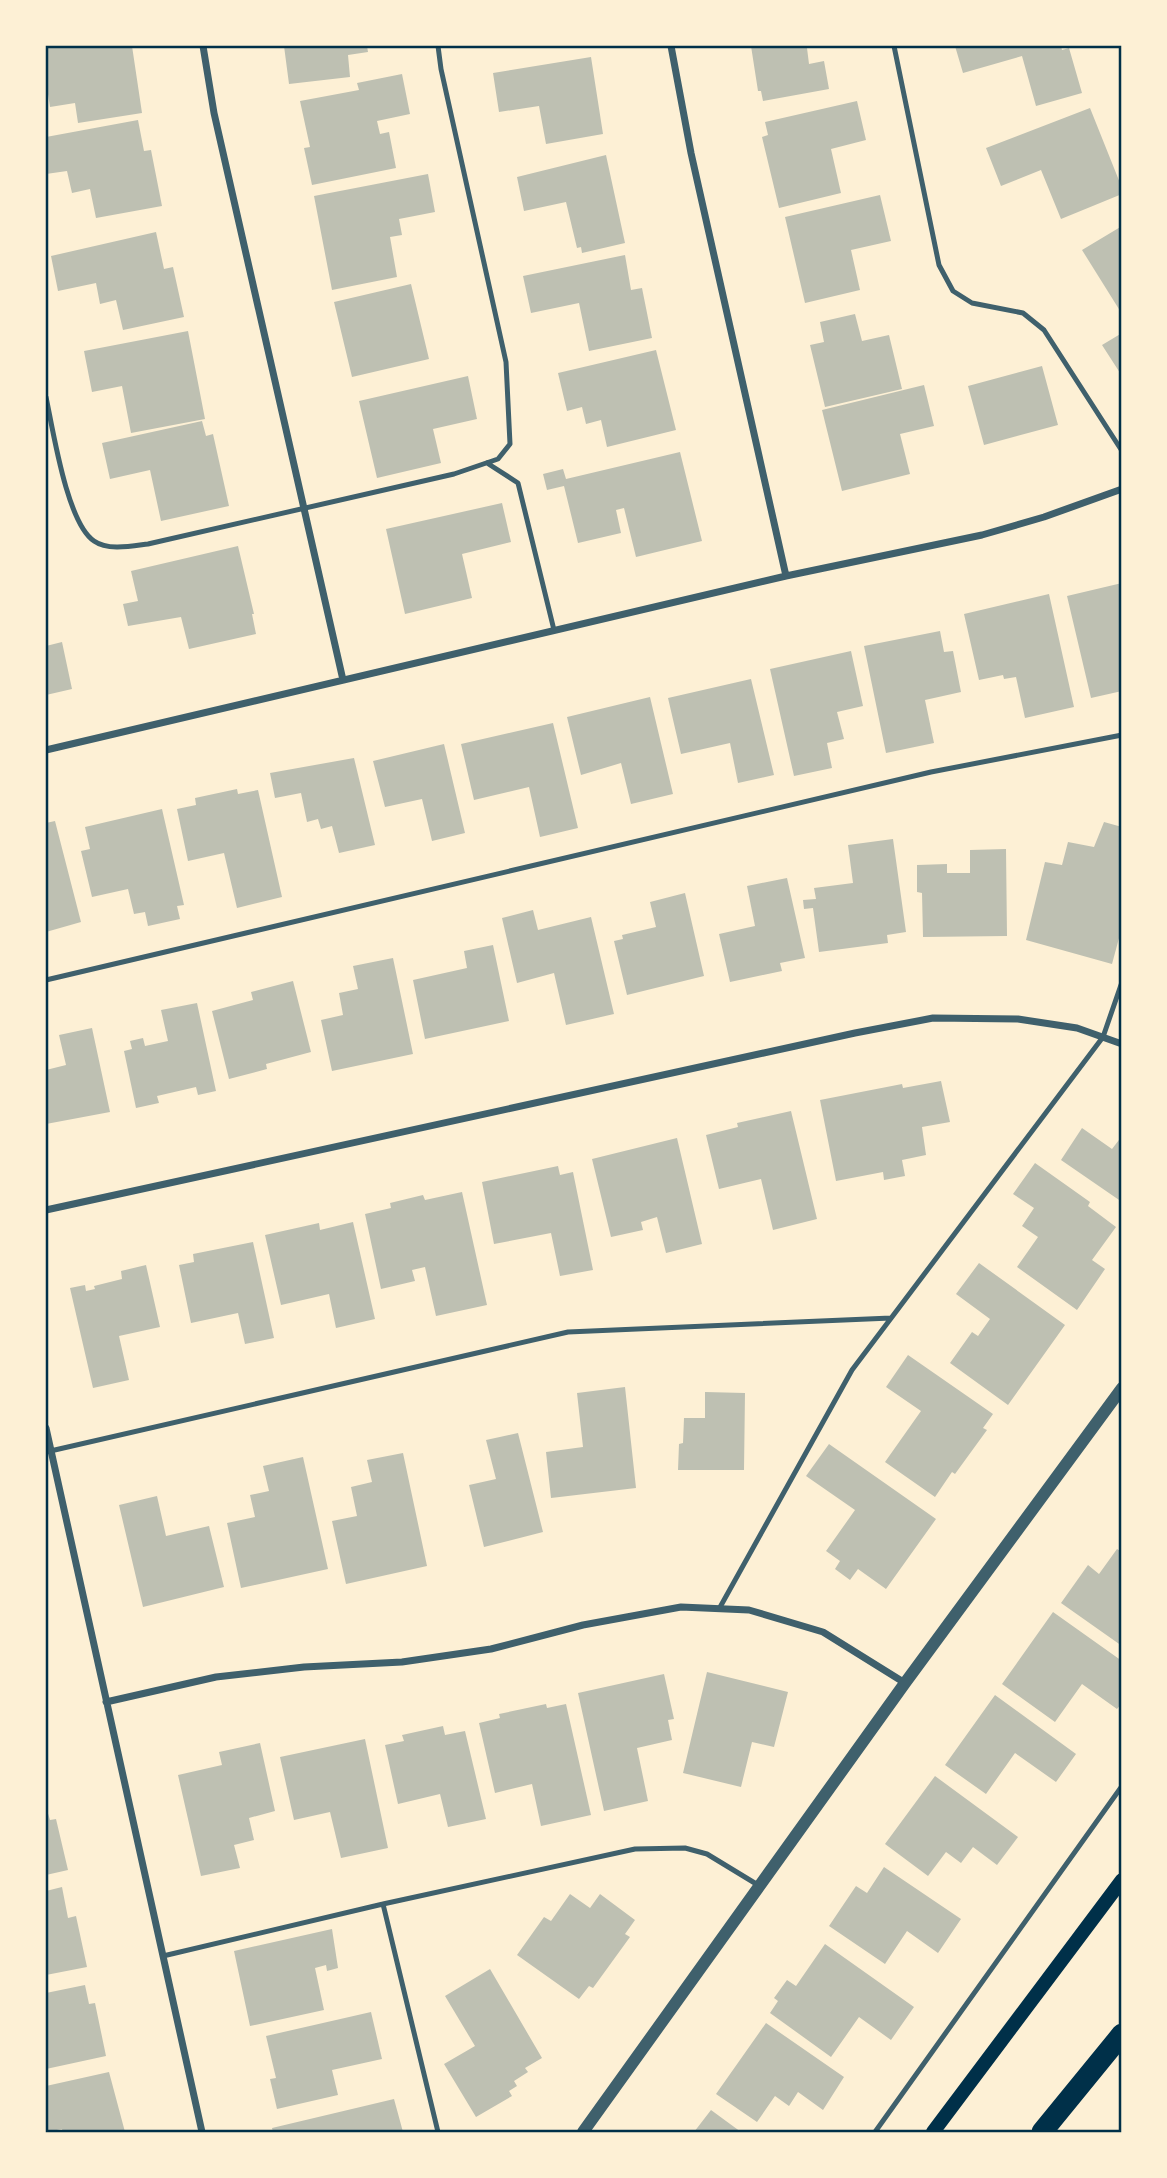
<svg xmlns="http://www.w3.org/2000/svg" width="1167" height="2178" font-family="'Playfair Display',serif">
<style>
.building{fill:#bec0b2}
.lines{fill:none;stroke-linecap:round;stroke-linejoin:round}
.service{stroke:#3f606c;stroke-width:5}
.minor{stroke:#3f606c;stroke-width:7}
.tertiary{stroke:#3f606c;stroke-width:12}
.secondary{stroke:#003049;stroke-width:14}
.motorway{stroke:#003049;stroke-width:21}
.neatline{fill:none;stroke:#003049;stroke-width:2.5}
</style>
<rect width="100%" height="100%" fill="#fdf0d5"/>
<path class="building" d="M 46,46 L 132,46 L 142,113 L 78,123 L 75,103 L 50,107 L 46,81 Z
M 284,46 L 367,46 L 368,52 L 348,55 L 350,77 L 289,84 Z
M 751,46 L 812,46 L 807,48 L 809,64 L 824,61 L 829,89 L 763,101 L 761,91 L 758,91 Z
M 955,46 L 1061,46 L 1062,50 L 1069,48 L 1082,93 L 1036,106 L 1022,56 L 963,73 Z
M 591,57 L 603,134 L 546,144 L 539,106 L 499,112 L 493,73 Z
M 402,74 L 410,114 L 377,121 L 380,134 L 389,132 L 396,168 L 312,185 L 304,148 L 310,147 L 300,101 L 359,90 L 357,83 Z
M 857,101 L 866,140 L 831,149 L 841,193 L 779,208 L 762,137 L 768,135 L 765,122 Z
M 1090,108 L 1122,188 L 1122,194 L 1061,219 L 1041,170 L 1001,186 L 986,148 Z
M 138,120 L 144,151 L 151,150 L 162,206 L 96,218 L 90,189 L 72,193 L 67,171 L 46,174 L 46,137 Z
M 606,155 L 625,243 L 582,253 L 581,247 L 577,248 L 566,202 L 524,211 L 517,177 Z
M 428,174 L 435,212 L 399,219 L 402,235 L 390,237 L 397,277 L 332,290 L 314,196 Z
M 880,195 L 891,241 L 851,250 L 860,290 L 805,303 L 785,217 Z
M 1122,226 L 1122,314 L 1082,250 Z
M 156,232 L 164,269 L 173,267 L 184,317 L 123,330 L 116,300 L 100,304 L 96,283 L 58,291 L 51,256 Z
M 625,255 L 631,290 L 642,288 L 652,338 L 589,351 L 579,303 L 531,313 L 523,276 Z
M 411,284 L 429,359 L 352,377 L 334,302 Z
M 855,314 L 862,341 L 889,335 L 902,389 L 825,407 L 810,345 L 824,342 L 820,322 Z
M 188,331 L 205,419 L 131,433 L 122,386 L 92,392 L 84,351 Z
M 1122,333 L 1122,376 L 1102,345 Z
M 656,350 L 676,430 L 607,447 L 601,420 L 586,424 L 582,407 L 567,411 L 558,373 Z
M 1042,366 L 1058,425 L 984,445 L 968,386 Z
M 468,376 L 477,419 L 433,429 L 441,463 L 377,478 L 359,401 Z
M 924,385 L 934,426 L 900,434 L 910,474 L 842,491 L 822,410 Z
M 202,421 L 206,436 L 213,434 L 229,506 L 161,521 L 150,470 L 110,479 L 102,443 Z
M 680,452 L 702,541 L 636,557 L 624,508 L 616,510 L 621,533 L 578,543 L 564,486 L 547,490 L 543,474 L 563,469 L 566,479 Z
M 502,503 L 511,542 L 462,554 L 472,598 L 405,614 L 386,529 Z
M 238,546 L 254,614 L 252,614 L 256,634 L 189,649 L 181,617 L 128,626 L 123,604 L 138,601 L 131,571 Z
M 1122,583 L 1122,691 L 1091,698 L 1067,596 Z
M 1049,594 L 1074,707 L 1025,718 L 1016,677 L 1004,679 L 1003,675 L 979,680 L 964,614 Z
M 940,631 L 944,652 L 953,651 L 961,692 L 925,700 L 934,743 L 886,753 L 864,646 Z
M 62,642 L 72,689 L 46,695 L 46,646 Z
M 851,651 L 863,706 L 837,712 L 844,739 L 827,743 L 832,768 L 794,776 L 770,669 Z
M 751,679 L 774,775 L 738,783 L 730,743 L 681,754 L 668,698 Z
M 650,697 L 673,794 L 631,804 L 621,763 L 581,775 L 567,717 Z
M 553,723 L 578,828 L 540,837 L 529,787 L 474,800 L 461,744 Z
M 444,744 L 465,833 L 432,841 L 422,799 L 385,807 L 373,761 Z
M 354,758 L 375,845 L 339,853 L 332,826 L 321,829 L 318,819 L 307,822 L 301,793 L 275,798 L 270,773 Z
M 237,789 L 238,794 L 258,790 L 282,897 L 237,908 L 224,853 L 188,861 L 177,809 L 196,805 L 195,798 Z
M 162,809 L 184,905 L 177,906 L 180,919 L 148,926 L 145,912 L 134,914 L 128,889 L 92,897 L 81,851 L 90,849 L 85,827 Z
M 55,821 L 81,922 L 46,932 L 46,823 Z
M 1104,822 L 1122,827 L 1122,927 L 1112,964 L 1026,940 L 1045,862 L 1062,865 L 1068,842 L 1094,847 Z
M 893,839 L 906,932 L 887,935 L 888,943 L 819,952 L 813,908 L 804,909 L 803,900 L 816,899 L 814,888 L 853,883 L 848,845 Z
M 1006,849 L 1007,936 L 923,937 L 922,893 L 917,892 L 917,865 L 947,864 L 947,873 L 970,873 L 970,850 Z
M 787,878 L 805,958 L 780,963 L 782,971 L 730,982 L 719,934 L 755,926 L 747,886 Z
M 685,893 L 704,976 L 627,995 L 614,941 L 623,939 L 622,935 L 656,927 L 650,902 Z
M 533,910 L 538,930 L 591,917 L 614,1014 L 566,1025 L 554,973 L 517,983 L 502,918 Z
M 493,945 L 509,1021 L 425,1039 L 413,980 L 467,968 L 464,951 Z
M 393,958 L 413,1054 L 332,1071 L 321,1020 L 343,1015 L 339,993 L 358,989 L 353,966 Z
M 293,981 L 311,1052 L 266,1064 L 267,1069 L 229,1079 L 212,1011 L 253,1000 L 251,992 Z
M 197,1003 L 216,1091 L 198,1095 L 196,1087 L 157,1096 L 159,1103 L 136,1108 L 124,1051 L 132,1049 L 130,1041 L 143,1038 L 145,1046 L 168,1041 L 161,1010 Z
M 92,1028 L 110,1112 L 46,1124 L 46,1070 L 66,1065 L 59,1035 Z
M 941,1081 L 950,1122 L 922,1127 L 926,1155 L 902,1160 L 905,1176 L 884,1180 L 883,1172 L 836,1181 L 820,1100 L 902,1084 L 903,1088 Z
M 791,1111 L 817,1219 L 773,1230 L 761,1179 L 719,1189 L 706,1135 L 738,1127 L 737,1123 Z
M 1082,1128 L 1112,1149 L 1122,1136 L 1122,1202 L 1061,1160 Z
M 677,1138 L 702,1244 L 666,1253 L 657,1217 L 641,1222 L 643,1230 L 611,1237 L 592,1159 Z
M 1035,1163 L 1090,1202 L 1088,1206 L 1116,1227 L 1092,1260 L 1105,1269 L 1077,1310 L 1017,1267 L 1038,1237 L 1022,1226 L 1034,1208 L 1013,1194 Z
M 558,1166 L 560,1175 L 573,1172 L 593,1270 L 560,1276 L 551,1233 L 494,1244 L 482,1182 Z
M 462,1192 L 487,1305 L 436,1316 L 425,1267 L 412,1270 L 415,1281 L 381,1289 L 365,1214 L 391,1208 L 390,1203 L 423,1195 L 425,1200 Z
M 353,1222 L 375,1319 L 336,1328 L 329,1294 L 281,1305 L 265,1235 L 319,1223 L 320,1230 Z
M 253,1242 L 274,1338 L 245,1344 L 238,1313 L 191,1323 L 179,1265 L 194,1262 L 193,1254 Z
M 979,1263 L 1065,1325 L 1008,1405 L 950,1363 L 972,1332 L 978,1336 L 990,1319 L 956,1294 Z
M 146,1265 L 160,1327 L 119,1336 L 129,1380 L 93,1388 L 70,1288 L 85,1285 L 86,1291 L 95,1289 L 94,1286 L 122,1279 L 121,1271 Z
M 908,1355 L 993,1414 L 983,1428 L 987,1430 L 955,1474 L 952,1472 L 935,1497 L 885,1462 L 921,1411 L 886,1387 Z
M 625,1387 L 636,1488 L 551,1498 L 546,1452 L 583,1447 L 577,1393 Z
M 705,1392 L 745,1393 L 744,1470 L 678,1470 L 679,1444 L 683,1443 L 684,1418 L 705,1418 Z
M 518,1433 L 543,1532 L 484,1547 L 469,1485 L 496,1479 L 486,1440 Z
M 829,1444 L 936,1519 L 886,1589 L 858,1569 L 850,1580 L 835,1569 L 840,1561 L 826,1551 L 855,1510 L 806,1476 Z
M 403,1453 L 427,1566 L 346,1584 L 332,1521 L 357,1516 L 351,1487 L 372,1482 L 367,1460 Z
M 303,1457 L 328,1569 L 241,1588 L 227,1523 L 255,1517 L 250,1495 L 269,1491 L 263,1466 Z
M 157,1496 L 166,1536 L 209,1526 L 224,1587 L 143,1607 L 119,1505 Z
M 1117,1549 L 1122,1552 L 1122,1646 L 1061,1603 L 1088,1565 L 1099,1574 Z
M 1053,1612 L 1122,1661 L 1122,1703 L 1117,1709 L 1082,1684 L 1055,1722 L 1002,1684 Z
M 707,1672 L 788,1692 L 774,1747 L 752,1742 L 741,1787 L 683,1773 Z
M 664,1674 L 674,1719 L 668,1720 L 672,1740 L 637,1748 L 648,1801 L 604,1811 L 578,1693 Z
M 995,1695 L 1076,1754 L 1056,1782 L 1015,1753 L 986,1794 L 945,1765 Z
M 546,1704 L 547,1708 L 566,1704 L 591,1815 L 541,1826 L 532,1784 L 495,1793 L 479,1723 L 500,1718 L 499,1714 Z
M 443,1726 L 445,1735 L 465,1731 L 486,1819 L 448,1827 L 440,1794 L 398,1804 L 385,1745 L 404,1741 L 402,1735 Z
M 365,1739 L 388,1848 L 341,1858 L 330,1812 L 294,1820 L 280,1757 Z
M 260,1743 L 275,1811 L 249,1818 L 254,1840 L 234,1845 L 240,1868 L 201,1876 L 178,1775 L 222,1765 L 219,1752 Z
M 935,1776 L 1018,1837 L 997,1865 L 973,1847 L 961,1863 L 946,1852 L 928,1876 L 885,1844 Z
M 46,1807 L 50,1820 L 56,1819 L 68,1870 L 46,1875 Z
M 884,1867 L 961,1919 L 938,1953 L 907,1931 L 885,1964 L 829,1926 L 856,1886 L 867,1893 Z
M 62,1887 L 68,1918 L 76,1916 L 87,1967 L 46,1975 L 46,1891 Z
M 570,1894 L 590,1908 L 600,1894 L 635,1920 L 625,1934 L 630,1937 L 593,1988 L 589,1986 L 579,1999 L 517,1955 L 544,1917 L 551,1921 Z
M 332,1929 L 338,1968 L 327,1971 L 326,1965 L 315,1968 L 324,2010 L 250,2026 L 234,1951 Z
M 825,1944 L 914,2007 L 891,2040 L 859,2017 L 831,2057 L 770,2013 L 778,2001 L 774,1998 L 787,1980 L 796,1986 Z
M 490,1969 L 542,2058 L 525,2068 L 528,2072 L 514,2081 L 517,2086 L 509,2091 L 512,2096 L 476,2117 L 444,2064 L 475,2046 L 445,1996 Z
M 85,1985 L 89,2004 L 95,2003 L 106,2056 L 46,2069 L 46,1993 Z
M 371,2012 L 382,2059 L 332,2070 L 338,2095 L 277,2109 L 270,2079 L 276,2078 L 266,2036 Z
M 766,2023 L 844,2077 L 823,2110 L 798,2092 L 789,2106 L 775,2096 L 757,2122 L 716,2094 Z
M 109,2072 L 125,2132 L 63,2132 L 62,2129 L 46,2132 L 46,2086 Z
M 394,2099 L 403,2132 L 273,2132 L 272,2128 Z
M 711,2110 L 741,2132 L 694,2132 Z"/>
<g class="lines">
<path class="service" d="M 894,46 L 939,265 L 953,291 L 972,303 L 1023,313 L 1044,330 L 1122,451
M 46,397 C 53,430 67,523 94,541 C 108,551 132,546 148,544 L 454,474 L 498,459 L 510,444 L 506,362 L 441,69 L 438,46
M 487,463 L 518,483 L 554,630
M 46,980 L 931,772 L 1122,735
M 46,1452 L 568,1332 L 891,1318
M 719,1609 L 852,1370 L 1103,1037 L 1122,982
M 383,1904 L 438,2132
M 163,1956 L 383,1904 L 635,1849 L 685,1848 L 707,1854 L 758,1885
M 875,2132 L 1122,1786"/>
<path class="minor" d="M 203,46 L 214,113 L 343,680
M 671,46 L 691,153 L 786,576
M 46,750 L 786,576 L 982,535 L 1044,517 L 1122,489
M 46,1210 L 855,1033 L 933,1018 L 1018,1019 L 1077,1028 L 1122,1044
M 46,1428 L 202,2132
M 106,1702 L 216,1677 L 304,1667 L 402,1662 L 491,1649 L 583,1625 L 681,1607 L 749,1610 L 823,1632 L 905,1683"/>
<path class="tertiary" d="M 583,2132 L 905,1683 L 1122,1388"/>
<path class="secondary" d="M 933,2132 L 1122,1880"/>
<path class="motorway" d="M 1042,2132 L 1122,2034"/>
</g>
<rect width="1167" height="2178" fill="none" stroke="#fdf0d5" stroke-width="94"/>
<rect x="47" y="47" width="1073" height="2084" class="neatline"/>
</svg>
